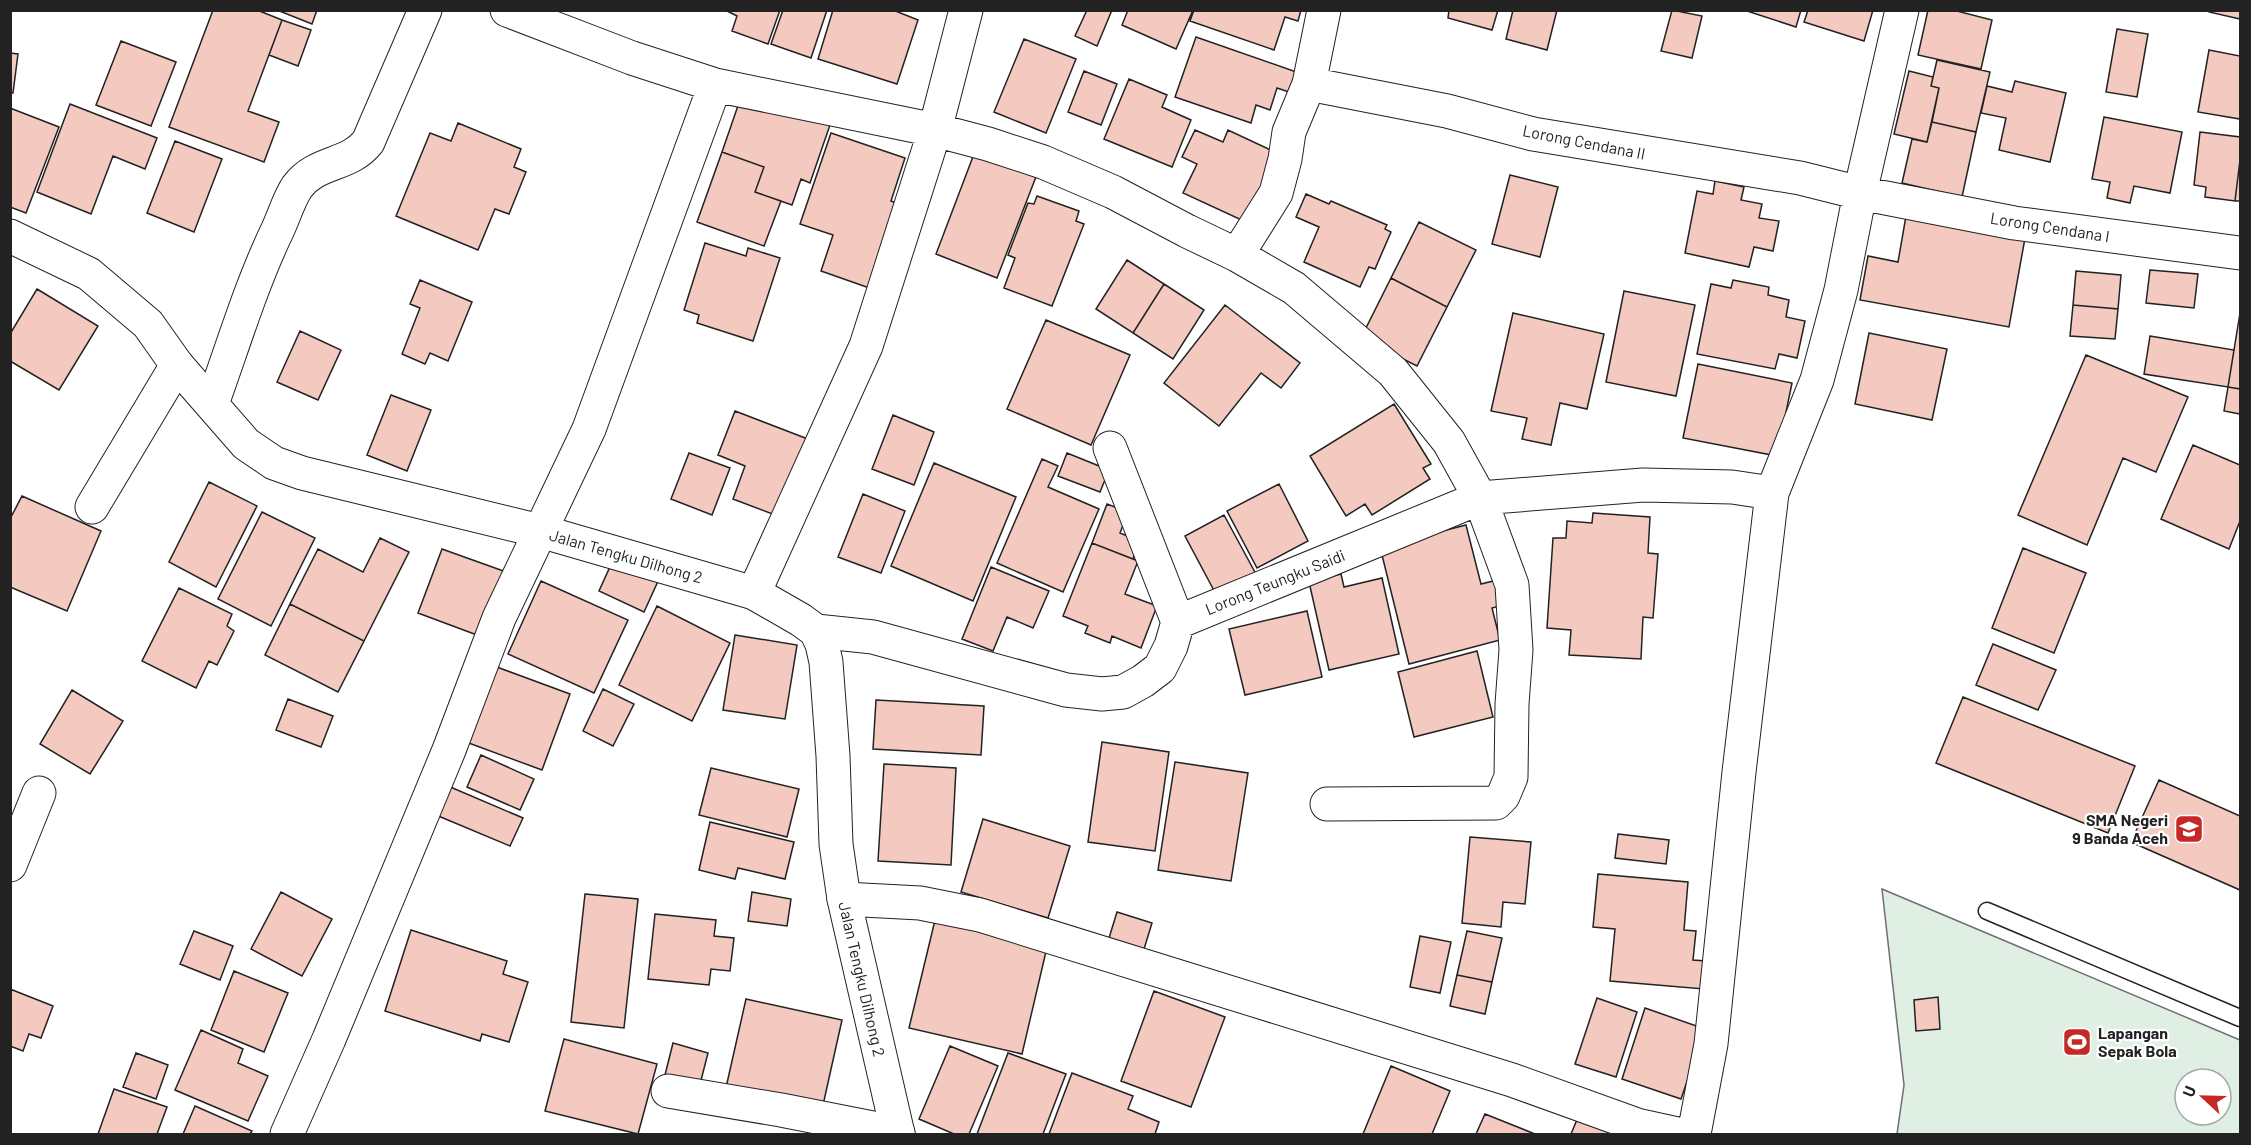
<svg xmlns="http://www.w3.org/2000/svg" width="2251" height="1145" font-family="Barlow,sans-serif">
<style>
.green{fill:#e0efe3;stroke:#6f6f6f;stroke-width:1.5;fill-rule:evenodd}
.building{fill:#f3c9c0;stroke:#222;stroke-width:1.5}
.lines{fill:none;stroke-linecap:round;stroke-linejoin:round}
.lane-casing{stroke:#222;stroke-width:19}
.street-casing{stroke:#222;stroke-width:35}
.secondary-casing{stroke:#222;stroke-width:35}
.lane{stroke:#fff;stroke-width:16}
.street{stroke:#fff;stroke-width:33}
.secondary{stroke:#fff;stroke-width:33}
.labels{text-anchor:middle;stroke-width:4.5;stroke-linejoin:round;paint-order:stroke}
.street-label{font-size:16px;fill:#222;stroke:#fff}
.poi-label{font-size:16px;font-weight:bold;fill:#222;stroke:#fff;text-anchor:end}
</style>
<rect width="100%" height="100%" fill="#fff"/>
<path class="green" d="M 1882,889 L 2240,1040 L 2240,1134 L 1897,1134 L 1904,1085 ZM 2185,1079 L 2221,1079 L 2221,1115 L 2185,1115 Z"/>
<path class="building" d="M 213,10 L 257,10 L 282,20 L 248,111 L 279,122 L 264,162 L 169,127 Z
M 277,10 L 317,10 L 312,24 Z
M 725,10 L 780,10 L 768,44 L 732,31 L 737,16 Z
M 783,10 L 827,10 L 811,58 L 771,44 Z
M 833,10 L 893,10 L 918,20 L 897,84 L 818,59 Z
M 1087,10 L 1112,10 L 1097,46 L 1075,36 Z
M 1128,10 L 1193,10 L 1176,49 L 1122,25 Z
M 1194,10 L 1301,10 L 1298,21 L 1285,17 L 1274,50 L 1190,21 Z
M 1449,10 L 1498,10 L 1492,30 L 1448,18 Z
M 1513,10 L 1557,10 L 1547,50 L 1506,39 Z
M 1672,10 L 1702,16 L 1692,58 L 1661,51 Z
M 1744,10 L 1801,10 L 1796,27 Z
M 1808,10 L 1873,10 L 1864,41 L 1804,22 Z
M 1928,10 L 1953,10 L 1992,20 L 1981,69 L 1918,55 Z
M 2209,10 L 2240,10 L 2240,19 L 2209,12 Z
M 282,20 L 311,30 L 298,66 L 269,55 Z
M 2117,29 L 2148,34 L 2137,97 L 2106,92 Z
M 1196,37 L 1302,74 L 1295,94 L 1277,88 L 1270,110 L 1256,105 L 1251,123 L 1175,97 Z
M 1024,39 L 1076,59 L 1046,133 L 994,112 Z
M 121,41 L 176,62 L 151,126 L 96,105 Z
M 2209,50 L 2240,56 L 2240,119 L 2198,112 Z
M 10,53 L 18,54 L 13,93 L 10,93 Z
M 1937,60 L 1990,72 L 1976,132 L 1932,122 L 1939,88 L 1931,86 Z
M 1084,71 L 1117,84 L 1101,125 L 1068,112 Z
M 1909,71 L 1933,77 L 1931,86 L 1939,88 L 1927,142 L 1894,134 Z
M 1129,79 L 1167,95 L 1162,107 L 1191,120 L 1172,167 L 1104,139 Z
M 2015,81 L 2066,93 L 2050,162 L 1999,150 L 2006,118 L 1981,113 L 1987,86 L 2012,92 Z
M 742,94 L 830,125 L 810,183 L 801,179 L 792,205 L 755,192 L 764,167 L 722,152 Z
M 70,104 L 157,138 L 145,169 L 113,156 L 91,214 L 37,192 Z
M 10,108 L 59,127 L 26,213 L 10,207 Z
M 2104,117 L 2182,132 L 2170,193 L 2134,186 L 2130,203 L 2107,198 L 2110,182 L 2092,179 Z
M 1932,122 L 1976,132 L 1962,197 L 1902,183 L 1912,139 L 1927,142 Z
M 458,123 L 521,149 L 514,167 L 526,172 L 509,214 L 495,209 L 478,250 L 396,216 L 430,133 L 451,141 Z
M 1195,130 L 1223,142 L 1228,130 L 1277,153 L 1248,223 L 1183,193 L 1197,164 L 1182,157 Z
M 2200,132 L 2240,137 L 2240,160 L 2235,201 L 2205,197 L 2206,187 L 2194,185 Z
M 831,133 L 905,158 L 891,201 L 907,207 L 878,291 L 821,271 L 833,235 L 800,224 Z
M 175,141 L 222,159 L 194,232 L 147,213 Z
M 977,146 L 1039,169 L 997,278 L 936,254 Z
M 722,152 L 764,167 L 755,192 L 781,201 L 764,246 L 697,222 Z
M 2240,160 L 2240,201 L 2235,201 Z
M 1510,175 L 1558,187 L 1540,257 L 1492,244 Z
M 1715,181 L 1744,187 L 1741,200 L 1762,204 L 1759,218 L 1779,221 L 1773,251 L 1754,247 L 1749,267 L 1685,253 L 1697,191 L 1713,194 Z
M 1306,194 L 1329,204 L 1331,201 L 1387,225 L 1385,229 L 1391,232 L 1375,269 L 1369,267 L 1360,287 L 1304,262 L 1319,227 L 1296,217 Z
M 1037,196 L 1079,211 L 1076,221 L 1084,224 L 1052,306 L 1004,288 L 1015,258 L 1008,255 L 1028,203 L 1034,204 Z
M 1906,216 L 2025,238 L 2009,327 L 1860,300 L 1868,256 L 1898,262 Z
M 1419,222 L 1476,250 L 1447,307 L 1391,278 Z
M 705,243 L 746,256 L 748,248 L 780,258 L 753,341 L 697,323 L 699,315 L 684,310 Z
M 1127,260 L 1164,284 L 1133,333 L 1096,309 Z
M 2150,270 L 2198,274 L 2194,308 L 2146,303 Z
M 2076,271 L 2121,275 L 2118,309 L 2073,305 Z
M 1391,278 L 1447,307 L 1417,366 L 1361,338 Z
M 420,280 L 472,302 L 448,361 L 430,353 L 425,364 L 402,354 L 420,308 L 410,304 Z
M 1733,280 L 1769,287 L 1768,295 L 1789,300 L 1786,317 L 1805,321 L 1797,358 L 1779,354 L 1775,369 L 1697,354 L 1711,284 L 1731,288 Z
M 1164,284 L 1204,310 L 1173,359 L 1133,333 Z
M 37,289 L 98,326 L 59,390 L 10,361 L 10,334 Z
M 1624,291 L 1695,305 L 1676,396 L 1606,382 Z
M 1225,305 L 1300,363 L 1281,388 L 1261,373 L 1219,426 L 1164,383 Z
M 2073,305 L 2118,309 L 2115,339 L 2070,336 Z
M 1513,313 L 1604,334 L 1587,409 L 1560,403 L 1551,445 L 1522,439 L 1527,418 L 1491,411 Z
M 2240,313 L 2240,389 L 2228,387 Z
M 1046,320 L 1130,355 L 1091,445 L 1007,409 Z
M 300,331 L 341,350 L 318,400 L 277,382 Z
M 1869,333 L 1947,349 L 1932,420 L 1855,404 Z
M 2150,336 L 2234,350 L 2228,387 L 2144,374 Z
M 2086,355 L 2188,397 L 2156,472 L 2123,458 L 2087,545 L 2018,515 Z
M 1698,364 L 1792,383 L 1777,456 L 1683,438 Z
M 2228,387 L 2240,389 L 2240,414 L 2224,411 Z
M 391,395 L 431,410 L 407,471 L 367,455 Z
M 1394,404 L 1431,464 L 1423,468 L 1430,479 L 1372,515 L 1365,504 L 1346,516 L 1310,456 Z
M 735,411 L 813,441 L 783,518 L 733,499 L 745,466 L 718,455 Z
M 893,415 L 934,432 L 914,485 L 872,469 Z
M 2193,445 L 2240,465 L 2240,521 L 2229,549 L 2161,519 Z
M 689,453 L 730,468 L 712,515 L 671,499 Z
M 1067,453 L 1109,470 L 1100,492 L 1058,476 Z
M 1042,459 L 1058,466 L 1048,487 L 1099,509 L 1063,592 L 997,563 Z
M 934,463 L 1016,497 L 973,601 L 891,566 Z
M 209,482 L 257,506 L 216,587 L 169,562 Z
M 1279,484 L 1308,541 L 1257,568 L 1227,511 Z
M 863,494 L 905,511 L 881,573 L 838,557 Z
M 22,496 L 101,531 L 67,611 L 10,587 L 10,519 Z
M 1107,504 L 1128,512 L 1120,533 L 1140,541 L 1133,559 L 1092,543 Z
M 262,512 L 315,538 L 271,626 L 218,599 Z
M 1593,513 L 1650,517 L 1648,553 L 1658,554 L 1653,618 L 1643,617 L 1641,659 L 1569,655 L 1571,630 L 1547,628 L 1553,538 L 1566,538 L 1567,521 L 1592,523 Z
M 1224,515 L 1257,576 L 1218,598 L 1185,536 Z
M 1466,525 L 1481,584 L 1505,578 L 1511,603 L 1492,608 L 1500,640 L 1409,664 L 1380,547 Z
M 380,538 L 409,552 L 364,641 L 290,604 L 318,549 L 363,572 Z
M 1092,543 L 1138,561 L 1125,594 L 1157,606 L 1141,648 L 1112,636 L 1110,643 L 1085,633 L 1088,626 L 1063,616 Z
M 2023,548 L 2086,573 L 2054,653 L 1992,628 Z
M 442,549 L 509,573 L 485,638 L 418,613 Z
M 614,558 L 659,579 L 644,612 L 599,591 Z
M 991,567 L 1049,591 L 1033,628 L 1007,617 L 993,651 L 962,639 Z
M 1341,574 L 1344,587 L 1382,578 L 1399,654 L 1329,670 L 1309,582 Z
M 541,581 L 628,620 L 594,693 L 508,654 Z
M 179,588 L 232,614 L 227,626 L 234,631 L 217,665 L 209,661 L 196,688 L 142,661 Z
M 290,604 L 364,641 L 338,692 L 265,655 Z
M 657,606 L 730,643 L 692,721 L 619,685 Z
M 1307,611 L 1322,677 L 1245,695 L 1229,629 Z
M 735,635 L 797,645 L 785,719 L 723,710 Z
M 1993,644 L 2056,670 L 2038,710 L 1976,685 Z
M 1477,651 L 1493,717 L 1414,737 L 1398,672 Z
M 494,666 L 570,694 L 542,770 L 466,742 Z
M 603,689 L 634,704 L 613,746 L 583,731 Z
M 72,690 L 123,721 L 90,774 L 40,744 Z
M 1963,697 L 2135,766 L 2108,833 L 1936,763 Z
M 288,699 L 333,716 L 321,747 L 276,730 Z
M 876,700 L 984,706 L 981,755 L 873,749 Z
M 1102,742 L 1169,752 L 1155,851 L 1088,842 Z
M 481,755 L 534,779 L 520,810 L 467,787 Z
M 1175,762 L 1248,773 L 1231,881 L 1158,870 Z
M 884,764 L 956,768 L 951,865 L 878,861 Z
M 711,768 L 799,789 L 787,837 L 699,815 Z
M 2159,780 L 2240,816 L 2240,890 L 2131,842 Z
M 448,786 L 523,818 L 510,846 L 436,815 Z
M 983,819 L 1070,846 L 1048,918 L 961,892 Z
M 710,822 L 794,842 L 785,879 L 738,868 L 735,879 L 699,870 Z
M 1618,834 L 1669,840 L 1666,864 L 1615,858 Z
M 1470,837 L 1531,842 L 1525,904 L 1503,902 L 1501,927 L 1462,923 Z
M 1598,874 L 1688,882 L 1684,930 L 1696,931 L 1693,960 L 1706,961 L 1704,989 L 1610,981 L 1615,929 L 1593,927 Z
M 281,892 L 332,919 L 302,976 L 251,949 Z
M 752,892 L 791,899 L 787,926 L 748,921 Z
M 585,894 L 638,899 L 624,1028 L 571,1022 Z
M 1117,912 L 1152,923 L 1144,949 L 1109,938 Z
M 655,914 L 716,920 L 714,936 L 734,938 L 730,971 L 711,969 L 709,985 L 648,979 Z
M 936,916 L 1048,943 L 1022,1054 L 909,1028 Z
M 411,930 L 507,961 L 503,974 L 528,982 L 509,1042 L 482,1034 L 480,1041 L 385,1011 Z
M 194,931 L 233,946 L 220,980 L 180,964 Z
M 1467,931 L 1502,938 L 1492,982 L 1457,975 Z
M 1420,936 L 1451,942 L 1440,993 L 1410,987 Z
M 234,971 L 288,993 L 264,1052 L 211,1030 Z
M 1457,975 L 1492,982 L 1485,1014 L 1450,1006 Z
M 10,989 L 53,1006 L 41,1038 L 29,1034 L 23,1051 L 10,1046 Z
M 1154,991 L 1225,1017 L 1191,1107 L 1121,1081 Z
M 1938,997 L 1940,1029 L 1916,1031 L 1914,1000 Z
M 1597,998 L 1637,1012 L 1616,1077 L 1575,1064 Z
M 746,999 L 842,1020 L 821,1114 L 725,1092 Z
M 1645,1008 L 1705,1029 L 1681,1099 L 1622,1079 Z
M 201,1030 L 243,1049 L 238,1063 L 268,1076 L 248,1121 L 175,1090 Z
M 564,1039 L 657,1064 L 638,1134 L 545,1111 Z
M 673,1043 L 708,1053 L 699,1088 L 664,1079 Z
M 950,1046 L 998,1066 L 969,1134 L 954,1134 L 919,1119 Z
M 136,1053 L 168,1065 L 156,1099 L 123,1087 Z
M 1008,1053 L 1066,1074 L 1043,1134 L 977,1134 Z
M 1391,1066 L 1450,1091 L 1432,1134 L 1363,1134 Z
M 1072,1073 L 1133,1096 L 1128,1109 L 1159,1122 L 1155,1134 L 1049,1134 Z
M 114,1089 L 167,1107 L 157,1134 L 98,1134 Z
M 195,1106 L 252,1131 L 250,1134 L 183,1134 Z
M 1581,1110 L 1641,1134 L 1571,1134 Z
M 1485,1114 L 1535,1134 L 1476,1134 Z"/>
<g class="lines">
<g class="lane-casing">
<path id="lane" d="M 1987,911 L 2240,1018"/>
</g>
<g class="street-casing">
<path id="street" d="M 507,10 L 632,58 L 715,85 L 935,130 L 988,144 L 1043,162 L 1113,192 L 1187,231 L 1237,255 L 1294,288 L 1393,372 L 1449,442 L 1480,498 L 1512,585 L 1516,650 L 1512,704 L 1511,777 L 1503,796 L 1496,803 L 1327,804
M 1309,84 L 1447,111 L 1533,134 L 1800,178 L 1860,193 L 2014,223 L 2240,253
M 1237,255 L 1276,193 L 1285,159 L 1289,132 L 1309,84 L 1324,10
M 212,404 C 233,346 251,285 278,229 C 284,216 289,199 297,187 C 317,160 348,167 368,142 L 425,10
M 1110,448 L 1178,622
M 92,507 L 177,365
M 754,593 L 866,346 L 935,130 L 966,10
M 816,631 L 873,637 L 1066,690 L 1102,694 L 1123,692 L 1143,681 L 1160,668 L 1171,646 L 1178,622 L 1480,498 L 1643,485 L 1732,487 L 1772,493
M 10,865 L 39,793
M 844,899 L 920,903 L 980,915 L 1512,1080 L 1637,1125 L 1678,1134
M 668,1091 L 781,1110 L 898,1133
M 287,1134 L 329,1039 L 449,750 L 499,618 L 589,429 L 715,85
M 1694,1134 L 1711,1044 L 1739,772 L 1772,493 L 1817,380 L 1841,290 L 1860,193 L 1902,10"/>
</g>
<g class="secondary-casing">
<path id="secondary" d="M 10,236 L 89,274 L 148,324 L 177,365 L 246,444 L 274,463 L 302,473 L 540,531 L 754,593 L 801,620 L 816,631 L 822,644 L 826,662 L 833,756 L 836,844 L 844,899 L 898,1134"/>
</g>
<use href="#lane" class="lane"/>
<use href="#street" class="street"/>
<use href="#secondary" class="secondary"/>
</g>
<defs>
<g id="school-square" transform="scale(1.5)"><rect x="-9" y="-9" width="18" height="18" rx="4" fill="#c62828" stroke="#fff"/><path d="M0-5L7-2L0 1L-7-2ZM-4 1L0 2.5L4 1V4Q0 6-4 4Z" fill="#fff"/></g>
<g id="stadium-square" transform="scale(1.5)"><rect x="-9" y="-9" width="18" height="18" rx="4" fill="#c62828" stroke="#fff"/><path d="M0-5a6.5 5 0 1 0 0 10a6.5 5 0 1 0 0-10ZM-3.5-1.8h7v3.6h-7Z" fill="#fff"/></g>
</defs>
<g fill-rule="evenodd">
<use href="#school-square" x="2189" y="829"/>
<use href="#stadium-square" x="2077" y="1042"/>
</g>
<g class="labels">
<g class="street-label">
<text transform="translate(1584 142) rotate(11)" y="6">Lorong Cendana II</text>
<text transform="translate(2050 227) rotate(9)" y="6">Lorong Cendana I</text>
<text transform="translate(626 556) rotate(16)" y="6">Jalan Tengku Dilhong 2</text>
<text transform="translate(1275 582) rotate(-22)" y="6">Lorong Teungku Saidi</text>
<text transform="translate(862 979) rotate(77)" y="6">Jalan Tengku Dilhong 2</text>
</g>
<g class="poi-label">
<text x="2168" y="826">SMA Negeri<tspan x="2168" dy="18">9 Banda Aceh</tspan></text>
<text x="2098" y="1039" text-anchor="start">Lapangan<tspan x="2098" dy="18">Sepak Bola</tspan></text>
</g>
</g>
<rect width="2251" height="1145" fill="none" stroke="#222222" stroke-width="24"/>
<g transform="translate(2203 1097) rotate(292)"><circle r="28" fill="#ffffff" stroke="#a7a7a7" stroke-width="1.5"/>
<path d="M0-4.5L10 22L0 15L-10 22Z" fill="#c62828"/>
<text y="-9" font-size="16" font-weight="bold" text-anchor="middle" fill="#222222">U</text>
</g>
</svg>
